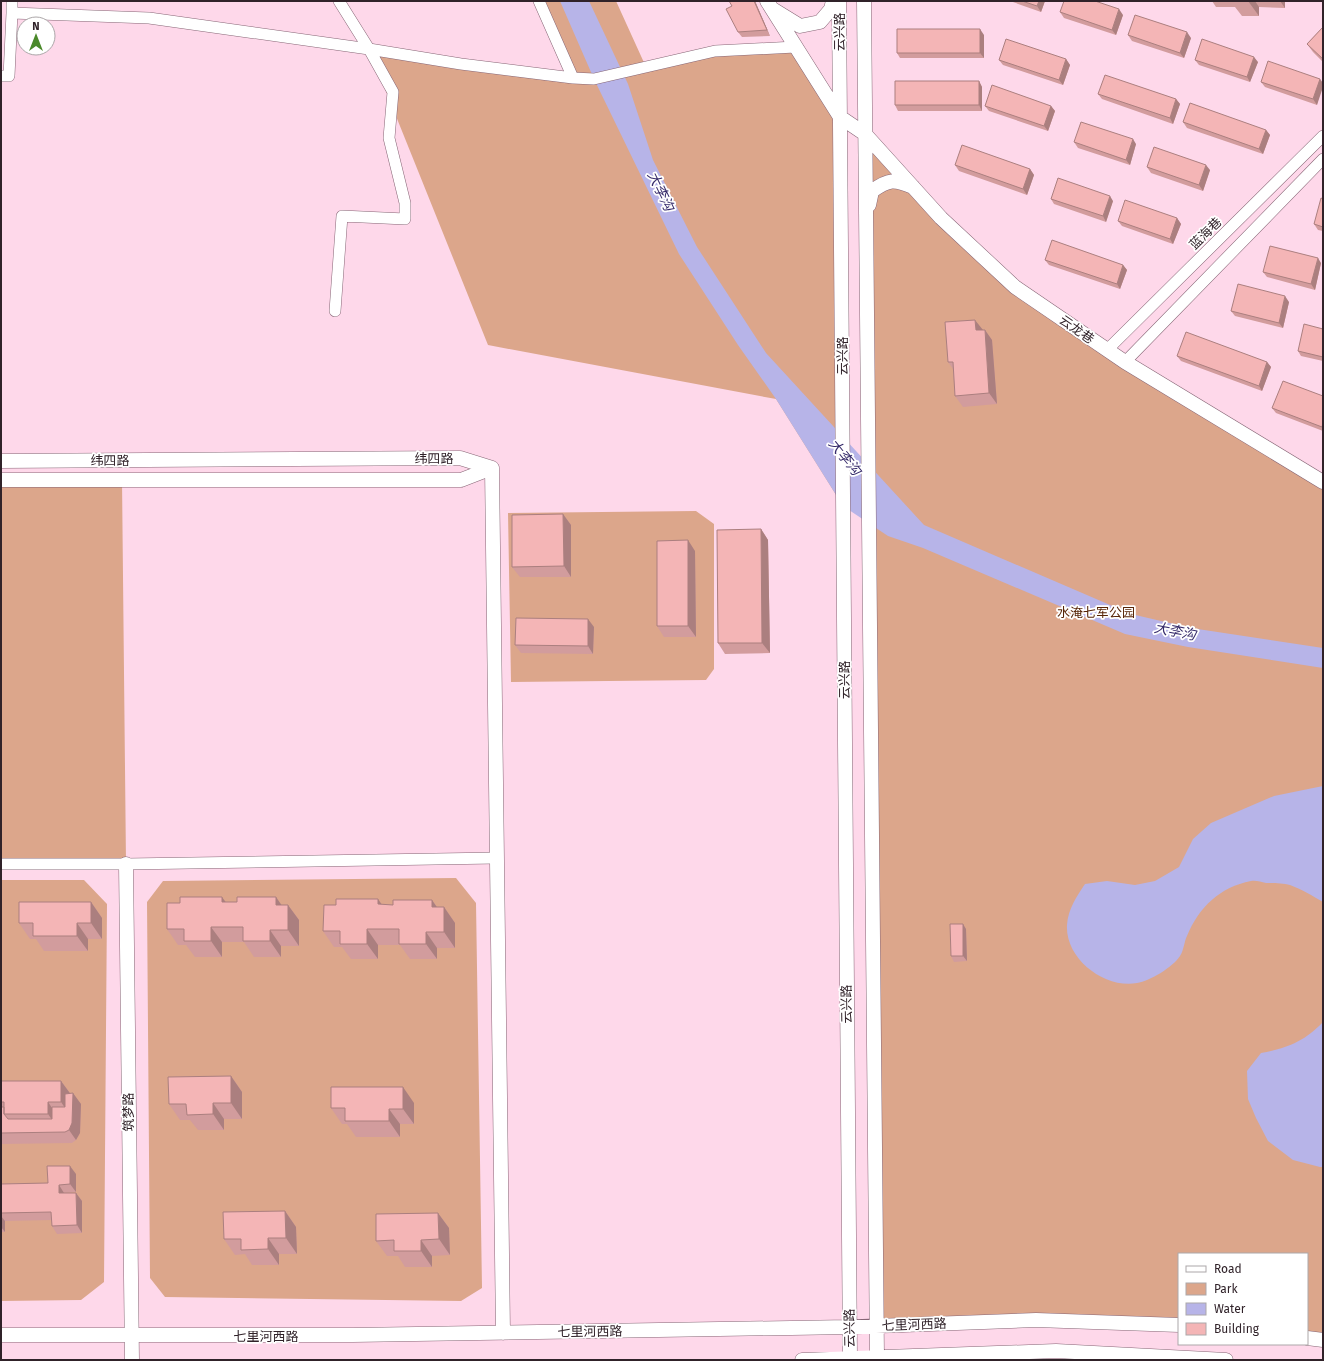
<svg xmlns="http://www.w3.org/2000/svg" width="1324" height="1361" font-family="'Fira Sans','Noto Sans SC',sans-serif">
<style>
.green{fill:#dca68b}
.water{fill:#b7b4e8}
.lines{fill:none;stroke-linecap:round;stroke-linejoin:round}
.minor-casing{stroke:#876676;stroke-width:12}
.tertiary-casing{stroke:#876676;stroke-width:15}
.minor{stroke:#fff;stroke-width:11}
.tertiary{stroke:#fff;stroke-width:14}
.wall{fill:#d29c9d}
.shaded-wall{fill:#ab7f7f}
.building{fill:#f4b5b6;stroke:#ab7f7f}
.labels{text-anchor:middle;stroke-width:3.5;stroke-linejoin:round;paint-order:stroke}
.street-label{font-size:13px;fill:#302229;stroke:#fff}
.park-label{font-size:13px;fill:#572507;stroke:#fff}
.water-label{font-size:14px;font-style:italic;fill:#372c6b;stroke:#fff}
</style>
<rect width="100%" height="100%" fill="#fed8ea"/>
<path class="green" d="M 540,1 L 616,1 L 646,67 L 715,51 L 795,47 L 840,117 L 843,506 L 776,399 L 488,345 L 369,49 L 572,78 Z
M 865,134 L 1015,287 L 1323,482 L 1323,1340 L 1307,1338 L 1307,1254 L 1179,1254 L 1179,1325 L 878,1326 Z
M 1,480 L 122,480 L 126,864 L 1,864 Z
M 696,511 L 714,524 L 714,669 L 706,680 L 511,682 L 508,513 Z
M 456,878 L 476,903 L 482,1288 L 461,1301 L 165,1297 L 150,1278 L 147,902 L 163,881 Z
M 1,880 L 84,880 L 107,904 L 104,1282 L 81,1300 L 1,1301 Z"/>
<path class="water" d="M 560,1 L 589,1 L 628,84 L 653,160 L 697,247 L 766,353 L 924,525 L 1131,614 L 1191,628 L 1323,648 L 1323,668 L 1188,647 L 1125,634 L 923,548 L 888,536 L 843,506 L 776,399 L 738,345 L 679,254 L 594,79 Z
M 1323,786 L 1323,902 C 1313,896 1301,889 1290,885 C 1283,883 1274,883 1266,883 C 1261,882 1256,880 1251,881 C 1220,887 1199,907 1187,936 C 1184,942 1184,950 1180,956 C 1173,967 1150,981 1137,983 C 1105,989 1065,959 1067,925 C 1068,909 1077,896 1085,884 L 1107,881 L 1135,885 L 1155,881 L 1179,867 L 1193,839 L 1211,823 L 1274,796 Z
M 1323,1022 L 1323,1167 L 1320,1167 L 1293,1160 L 1268,1141 L 1256,1118 L 1248,1099 L 1247,1071 L 1261,1053 C 1287,1048 1304,1042 1323,1022 Z"/>
<g class="lines">
<g class="minor-casing">
<path id="minor" d="M 12,1 L 12,13 L 149,18 L 369,49 L 393,92 L 389,138 L 405,203 L 405,219 L 342,216 L 335,311
M 339,1 L 369,49 L 461,64 L 573,78 L 594,79 L 715,51 L 795,47
M 539,1 L 573,78
M 1,76 L 9,76 L 12,13
M 1107,350 L 1323,136
M 1125,362 L 1323,159
M 1,864 L 126,864 L 496,858"/>
</g>
<g class="tertiary-casing">
<path id="tertiary" d="M 767,1 L 840,117 L 865,134 L 941,218 L 1015,287 L 1125,362 L 1323,482
M 839,1 L 850,1358
M 864,1 L 877,1357
M 774,10 L 800,26 L 820,22 L 831,9 L 833,1
M 869,205 L 872,191 C 889,179 894,179 913,187
M 1,461 L 460,458 L 492,468
M 492,468 L 503,1333
M 1,480 L 461,480 L 492,468
M 126,864 L 132,1360
M 1,1335 L 353,1335 L 849,1327 L 1036,1320 L 1179,1325
M 1307,1338 L 1323,1340
M 802,1360 L 1056,1351 L 1226,1360"/>
</g>
<use href="#minor" class="minor"/>
<use href="#tertiary" class="tertiary"/>
</g>
<path class="wall" d="M 755,1 L 770,36 L 742,37 L 738,32 Z
M 1010,1 L 1045,1 L 1041,12 Z
M 1212,1 L 1285,1 L 1285,8 L 1259,7 L 1259,16 L 1242,16 L 1235,7 L 1216,7 Z
M 1060,12 L 1123,15 L 1116,35 L 1064,18 Z
M 1323,27 L 1323,62 L 1313,52 L 1307,44 Z
M 984,35 L 984,58 L 900,58 L 897,53 Z
M 1128,35 L 1191,38 L 1184,58 L 1132,41 Z
M 1066,59 L 1070,65 L 1063,85 L 1003,65 L 999,60 Z
M 1195,60 L 1258,62 L 1250,82 L 1199,65 Z
M 1320,79 L 1317,105 L 1265,87 L 1261,82 Z
M 979,81 L 982,87 L 982,111 L 898,111 L 895,105 Z
M 1098,94 L 1176,99 L 1180,104 L 1173,124 L 1102,99 Z
M 985,106 L 1051,106 L 1055,111 L 1048,131 L 989,111 Z
M 1183,122 L 1266,130 L 1270,135 L 1263,154 L 1187,128 Z
M 1074,142 L 1136,144 L 1130,165 L 1078,148 Z
M 955,165 L 1030,169 L 1034,175 L 1027,195 L 959,171 Z
M 1147,167 L 1210,170 L 1203,191 L 1151,173 Z
M 1051,199 L 1113,201 L 1106,222 L 1054,204 Z
M 1323,199 L 1323,231 L 1318,230 L 1314,224 Z
M 1177,218 L 1181,224 L 1173,244 L 1122,226 L 1118,221 Z
M 1045,260 L 1123,265 L 1127,270 L 1120,289 L 1049,265 Z
M 1321,263 L 1315,290 L 1267,277 L 1263,272 Z
M 1289,302 L 1283,328 L 1235,316 L 1231,311 Z
M 1323,329 L 1323,361 L 1301,356 L 1298,351 Z
M 982,330 L 985,330 L 992,340 L 997,404 L 963,407 L 955,396 L 953,369 L 948,362 Z
M 1177,356 L 1267,362 L 1271,367 L 1262,391 L 1181,361 Z
M 1323,396 L 1323,431 L 1276,413 L 1272,408 Z
M 563,514 L 571,525 L 571,577 L 520,577 L 512,567 Z
M 761,529 L 768,540 L 770,653 L 725,654 L 718,643 Z
M 695,551 L 696,637 L 664,637 L 657,626 Z
M 594,627 L 593,654 L 521,653 L 515,645 Z
M 276,897 L 281,905 L 288,905 L 299,920 L 299,946 L 281,946 L 281,957 L 254,957 L 244,942 L 222,942 L 222,957 L 195,957 L 186,945 L 178,945 L 167,929 L 226,902 L 237,902 Z
M 432,900 L 437,907 L 444,907 L 455,923 L 455,948 L 437,948 L 437,959 L 410,959 L 400,945 L 378,945 L 378,959 L 351,959 L 342,947 L 334,947 L 323,931 L 382,904 L 393,905 Z
M 91,902 L 102,918 L 102,939 L 88,939 L 88,951 L 44,951 L 36,939 L 30,939 L 19,923 Z
M 963,924 L 966,929 L 967,961 L 954,962 L 951,956 Z
M 231,1076 L 242,1092 L 242,1119 L 224,1119 L 224,1130 L 198,1130 L 190,1120 L 180,1120 L 169,1104 Z
M 1,1081 L 61,1081 L 70,1093 L 81,1104 L 80,1133 L 76,1140 L 72,1143 L 1,1144 Z
M 414,1103 L 414,1124 L 400,1124 L 400,1137 L 356,1137 L 347,1124 L 342,1124 L 331,1108 Z
M 76,1174 L 76,1192 L 64,1193 L 76,1193 L 82,1201 L 82,1233 L 57,1234 L 52,1226 L 52,1220 L 5,1221 L 5,1232 L 1,1232 L 1,1184 L 48,1183 Z
M 285,1211 L 296,1227 L 297,1254 L 279,1254 L 279,1265 L 252,1265 L 245,1254 L 235,1255 L 224,1239 Z
M 438,1213 L 449,1228 L 450,1255 L 432,1256 L 432,1267 L 405,1267 L 398,1256 L 387,1256 L 376,1241 Z"/>
<path class="shaded-wall" d="M 754,1 L 755,1 L 770,36 L 767,30 Z
M 1039,1 L 1045,1 L 1041,12 L 1037,6 Z
M 1248,1 L 1255,1 L 1259,7 L 1259,16 Z
M 1280,1 L 1285,1 L 1285,8 Z
M 1119,9 L 1123,15 L 1116,35 L 1112,30 Z
M 980,29 L 984,35 L 984,58 L 980,53 Z
M 1187,32 L 1191,38 L 1184,58 L 1180,53 Z
M 1254,57 L 1258,62 L 1250,82 L 1247,77 Z
M 1066,59 L 1070,65 L 1063,85 L 1059,80 Z
M 1320,79 L 1323,83 L 1323,87 L 1317,105 L 1313,99 Z
M 979,81 L 982,87 L 982,111 L 979,105 Z
M 1176,99 L 1180,104 L 1173,124 L 1170,118 Z
M 1051,106 L 1055,111 L 1048,131 L 1044,126 Z
M 1266,130 L 1270,135 L 1263,154 L 1259,149 Z
M 1133,139 L 1136,144 L 1130,165 L 1126,160 Z
M 1206,165 L 1210,170 L 1203,191 L 1199,185 Z
M 1030,169 L 1034,175 L 1027,195 L 1023,189 Z
M 1110,196 L 1113,201 L 1106,222 L 1103,216 Z
M 1177,218 L 1181,224 L 1173,244 L 1170,239 Z
M 1318,258 L 1321,263 L 1315,290 L 1311,284 Z
M 1123,265 L 1127,270 L 1120,289 L 1117,284 Z
M 1285,296 L 1289,302 L 1283,328 L 1279,323 Z
M 975,320 L 983,330 L 976,330 Z
M 985,330 L 992,340 L 997,404 L 989,393 Z
M 1267,362 L 1271,367 L 1262,391 L 1259,386 Z
M 563,514 L 571,525 L 571,577 L 564,566 Z
M 761,529 L 768,540 L 770,653 L 762,643 Z
M 688,540 L 695,551 L 696,637 L 688,626 Z
M 588,619 L 594,627 L 593,654 L 588,646 Z
M 222,897 L 233,912 L 222,902 Z
M 276,897 L 287,913 L 276,905 Z
M 378,899 L 389,915 L 378,904 Z
M 432,900 L 443,916 L 432,907 Z
M 91,902 L 102,918 L 102,939 L 91,923 Z
M 288,905 L 299,920 L 299,946 L 288,930 Z
M 444,907 L 455,923 L 455,948 L 444,932 Z
M 77,923 L 88,939 L 88,951 L 77,936 Z
M 963,924 L 966,929 L 967,961 L 963,956 Z
M 211,927 L 222,942 L 222,957 L 211,941 Z
M 367,929 L 378,945 L 378,959 L 367,944 Z
M 270,930 L 281,946 L 281,957 L 270,941 Z
M 426,932 L 437,948 L 437,959 L 426,944 Z
M 231,1076 L 242,1092 L 242,1119 L 231,1103 Z
M 61,1081 L 72,1096 L 72,1118 L 61,1102 Z
M 403,1087 L 414,1103 L 414,1124 L 403,1109 Z
M 73,1093 L 81,1104 L 80,1133 L 76,1140 L 69,1130 Z
M 48,1102 L 59,1118 L 59,1130 L 48,1114 Z
M 213,1103 L 224,1119 L 224,1130 L 213,1114 Z
M 389,1109 L 400,1124 L 400,1137 L 389,1121 Z
M 70,1166 L 76,1174 L 76,1192 L 70,1184 Z
M 59,1185 L 64,1193 L 64,1201 L 59,1193 Z
M 76,1193 L 82,1201 L 82,1233 L 77,1225 Z
M 285,1211 L 296,1227 L 297,1254 L 286,1238 Z
M 438,1213 L 449,1228 L 450,1255 L 439,1239 Z
M 1,1216 L 5,1221 L 5,1232 L 1,1227 Z
M 268,1238 L 279,1254 L 279,1265 L 268,1249 Z
M 421,1240 L 432,1256 L 432,1267 L 421,1251 Z"/>
<path class="building" d="M 729,1 L 754,1 L 767,30 L 738,32 L 726,9 L 732,6 Z
M 1022,1 L 1039,1 L 1037,6 Z
M 1064,1 L 1095,1 L 1119,9 L 1112,30 L 1060,12 Z
M 1135,15 L 1187,32 L 1180,53 L 1128,35 Z
M 1323,27 L 1323,59 L 1307,44 Z
M 897,29 L 980,29 L 980,53 L 897,53 Z
M 1006,39 L 1066,59 L 1059,80 L 999,60 Z
M 1202,39 L 1254,57 L 1247,77 L 1195,60 Z
M 1268,61 L 1320,79 L 1313,99 L 1261,82 Z
M 1105,75 L 1176,99 L 1170,118 L 1098,94 Z
M 895,81 L 979,81 L 979,105 L 895,105 Z
M 992,85 L 1051,106 L 1044,126 L 985,106 Z
M 1190,103 L 1266,130 L 1259,149 L 1183,122 Z
M 1081,122 L 1133,139 L 1126,160 L 1074,142 Z
M 962,145 L 1030,169 L 1023,189 L 955,165 Z
M 1154,147 L 1206,165 L 1199,185 L 1147,167 Z
M 1058,178 L 1110,196 L 1103,216 L 1051,199 Z
M 1321,198 L 1323,199 L 1323,227 L 1314,224 Z
M 1125,200 L 1177,218 L 1170,239 L 1118,221 Z
M 1052,240 L 1123,265 L 1117,284 L 1045,260 Z
M 1270,246 L 1318,258 L 1311,284 L 1263,272 Z
M 1238,284 L 1285,296 L 1279,323 L 1231,311 Z
M 975,320 L 976,330 L 985,330 L 989,393 L 955,396 L 953,362 L 948,362 L 945,322 Z
M 1304,324 L 1323,329 L 1323,357 L 1298,351 Z
M 1186,332 L 1267,362 L 1259,386 L 1177,356 Z
M 1283,381 L 1323,396 L 1323,423 L 1322,427 L 1272,408 Z
M 563,514 L 564,566 L 512,567 L 512,515 Z
M 761,529 L 762,643 L 718,643 L 717,530 Z
M 688,540 L 688,626 L 657,626 L 657,541 Z
M 516,618 L 588,619 L 588,646 L 515,645 Z
M 180,897 L 222,897 L 222,902 L 237,902 L 237,897 L 276,897 L 276,905 L 288,905 L 288,930 L 270,930 L 270,941 L 243,941 L 243,927 L 211,927 L 211,941 L 184,941 L 184,929 L 167,929 L 167,903 L 180,903 Z
M 336,899 L 378,899 L 378,904 L 393,905 L 393,900 L 432,900 L 432,907 L 444,907 L 444,932 L 426,932 L 426,944 L 399,944 L 399,929 L 367,929 L 367,944 L 340,944 L 340,931 L 323,931 L 324,905 L 336,905 Z
M 19,902 L 91,902 L 91,923 L 77,923 L 77,936 L 33,936 L 33,923 L 19,923 Z
M 950,924 L 963,924 L 963,956 L 951,956 Z
M 231,1076 L 231,1103 L 213,1103 L 213,1114 L 187,1115 L 186,1104 L 169,1104 L 168,1077 Z
M 1,1081 L 61,1081 L 61,1102 L 48,1102 L 48,1114 L 4,1114 L 4,1102 L 1,1102 Z
M 331,1087 L 403,1087 L 403,1109 L 389,1109 L 389,1121 L 345,1121 L 345,1108 L 331,1108 Z
M 73,1093 L 72,1123 L 69,1130 L 65,1132 L 1,1133 L 1,1107 L 4,1107 L 4,1114 L 8,1119 L 52,1119 L 52,1107 L 65,1107 L 65,1094 Z
M 47,1166 L 70,1166 L 70,1184 L 59,1185 L 59,1193 L 76,1193 L 77,1225 L 52,1226 L 51,1212 L 1,1213 L 1,1184 L 48,1183 Z
M 285,1211 L 286,1238 L 268,1238 L 268,1249 L 241,1250 L 241,1239 L 224,1239 L 223,1212 Z
M 438,1213 L 439,1239 L 421,1240 L 421,1251 L 394,1251 L 394,1240 L 376,1241 L 376,1214 Z"/>
<g class="labels">
<g class="street-label">
<text transform="translate(839 32) rotate(-90)" y="5">云兴路</text>
<text transform="translate(1205 233) rotate(-45)" y="5">蓝海巷</text>
<text transform="translate(1077 329) rotate(35)" y="5">云龙巷</text>
<text transform="translate(842 356) rotate(-90)" y="5">云兴路</text>
<text x="434" y="463">纬四路</text>
<text x="110" y="465">纬四路</text>
<text transform="translate(844 680) rotate(-90)" y="5">云兴路</text>
<text transform="translate(846 1004) rotate(-91)" y="5">云兴路</text>
<text transform="translate(128 1112) rotate(-91)" y="5">筑梦路</text>
<text transform="translate(914 1324) rotate(-2)" y="5">七里河西路</text>
<text transform="translate(849 1328) rotate(-91)" y="5">云兴路</text>
<text transform="translate(590 1331) rotate(-1)" y="5">七里河西路</text>
<text x="266" y="1341">七里河西路</text>
</g>
<g class="park-label">
<text x="1096" y="617">水淹七军公园</text>
</g>
<g class="water-label">
<text transform="translate(661 191) rotate(64)" y="5">大李沟</text>
<text transform="translate(845 457) rotate(51)" y="5">大李沟</text>
<text transform="translate(1175 631) rotate(11)" y="5">大李沟</text>
</g>
</g>
<rect width="1324" height="1361" fill="none" stroke="#302229" stroke-width="4"/>
<rect x="1178" y="1253" width="130" height="92" fill="#ffffff" stroke="#aca7a9"/>
<rect x="1186" y="1266" width="20" height="6" fill="#ffffff" stroke="#aca7a9"/>
<text x="1214" y="1273" font-size="12" fill="#302229">Road</text>
<rect x="1186" y="1283" width="20" height="12" fill="#dca68b" stroke="#aca7a9"/>
<text x="1214" y="1293" font-size="12" fill="#302229">Park</text>
<rect x="1186" y="1303" width="20" height="12" fill="#b7b4e8" stroke="#aca7a9"/>
<text x="1214" y="1313" font-size="12" fill="#302229">Water</text>
<rect x="1186" y="1323" width="20" height="12" fill="#f4b5b6" stroke="#aca7a9"/>
<text x="1214" y="1333" font-size="12" fill="#302229">Building</text>
<g transform="translate(36 36)"><circle r="19" fill="#ffffff" stroke="#aca7a9"/>
<path d="M0-3L7 15L0 10L-7 15Z" fill="#4a892a"/>
<text y="-6" font-size="11" font-weight="bold" text-anchor="middle" fill="#302229">N</text>
</g>
</svg>
